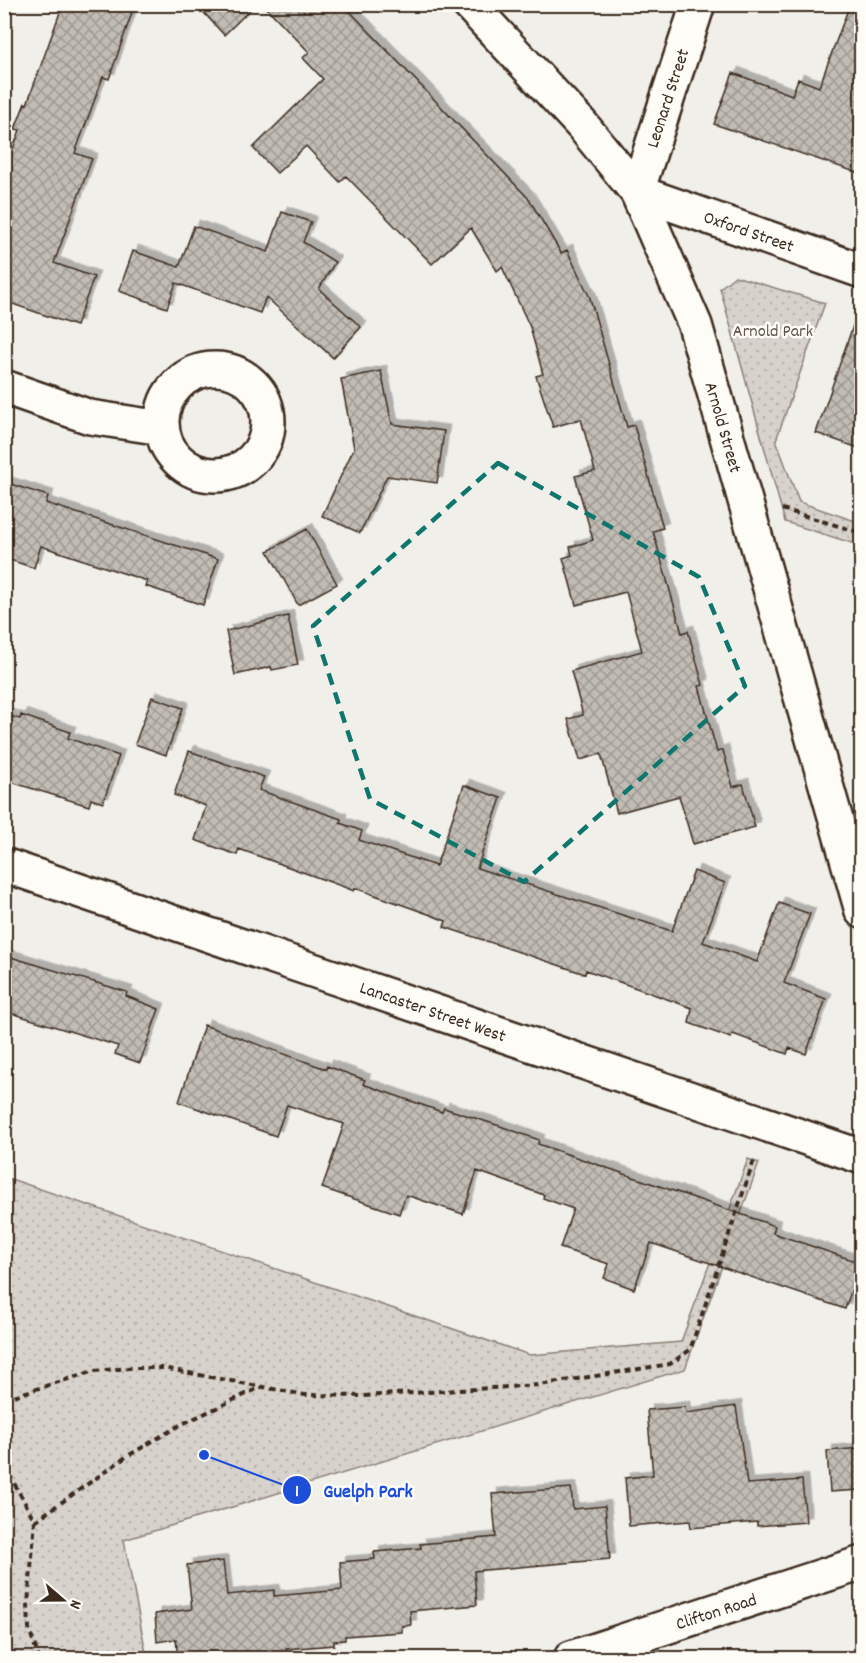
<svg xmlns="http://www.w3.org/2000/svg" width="866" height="1663" font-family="Dekko,sans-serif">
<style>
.park{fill:url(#park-dots);stroke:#897e75;stroke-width:1.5}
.building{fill:url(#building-cross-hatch);stroke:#3b2a1e;stroke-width:1.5;filter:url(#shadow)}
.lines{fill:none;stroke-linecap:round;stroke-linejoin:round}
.street-casing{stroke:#3b2a1e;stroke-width:38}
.secondary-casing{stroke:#3b2a1e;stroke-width:38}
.path{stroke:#3b2a1e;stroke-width:4;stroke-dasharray:6 4.5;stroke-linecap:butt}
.street{stroke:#fdfcf7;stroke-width:33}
.secondary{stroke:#fdfcf7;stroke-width:33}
.marked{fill:none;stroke:#0f766e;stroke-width:4.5;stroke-dasharray:12 8;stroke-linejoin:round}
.labels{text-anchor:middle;stroke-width:5;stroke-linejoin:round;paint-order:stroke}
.street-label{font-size:18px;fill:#3b2a1e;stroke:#fdfcf7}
.park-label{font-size:18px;fill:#62544a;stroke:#fdfcf7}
.leader{fill:none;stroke:#1d4ed8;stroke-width:2}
.callout-dot{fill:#1d4ed8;stroke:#fdfcf7;stroke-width:2}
.mark-label{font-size:18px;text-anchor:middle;font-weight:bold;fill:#fff}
.callout-label{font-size:20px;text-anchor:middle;font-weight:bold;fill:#1d4ed8;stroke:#fdfcf7;stroke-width:5;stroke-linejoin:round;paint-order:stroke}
</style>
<defs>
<pattern id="park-dots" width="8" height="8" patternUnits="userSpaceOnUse" patternTransform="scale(1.5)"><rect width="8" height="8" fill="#d7d2cc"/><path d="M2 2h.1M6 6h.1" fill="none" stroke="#b9b4af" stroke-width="1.8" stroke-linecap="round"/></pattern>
<pattern id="building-cross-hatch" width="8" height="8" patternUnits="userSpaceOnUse" patternTransform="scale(1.5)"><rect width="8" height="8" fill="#c1bcb4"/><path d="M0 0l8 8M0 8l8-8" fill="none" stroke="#9e9992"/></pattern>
<filter id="shadow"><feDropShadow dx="5.5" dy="-5.5" stdDeviation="0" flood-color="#0004"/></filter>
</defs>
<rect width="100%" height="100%" fill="#f1efea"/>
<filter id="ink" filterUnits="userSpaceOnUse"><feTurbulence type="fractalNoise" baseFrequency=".0167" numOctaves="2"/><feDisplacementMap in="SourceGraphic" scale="12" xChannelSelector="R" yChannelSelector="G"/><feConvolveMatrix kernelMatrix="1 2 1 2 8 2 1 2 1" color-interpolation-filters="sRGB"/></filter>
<g filter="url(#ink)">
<path class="park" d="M 735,276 L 825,303 L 776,440 L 799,502 L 861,523 L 861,546 L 785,522 L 720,288 Z
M 748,1159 L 759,1163 L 685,1369 L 124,1540 L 147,1658 L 5,1658 L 5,1177 L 530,1355 L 681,1342 Z"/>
<path class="building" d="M 63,4 L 135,4 L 109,79 L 103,77 L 75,153 L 92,159 L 54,263 L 94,277 L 76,326 L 4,301 L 4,173 L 20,130 L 15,129 L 25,103 L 27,104 Z
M 196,4 L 256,4 L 224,35 Z
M 263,4 L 343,4 L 529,199 L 561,253 L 567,250 L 590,298 L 627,427 L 634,425 L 663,528 L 653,531 L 682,633 L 688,631 L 703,685 L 699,686 L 717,752 L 723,750 L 733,787 L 743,784 L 755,827 L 693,844 L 679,796 L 617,813 L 601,754 L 580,760 L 568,719 L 583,715 L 571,671 L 642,651 L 626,592 L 576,605 L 563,558 L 572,555 L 570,547 L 593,540 L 575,476 L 595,471 L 581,419 L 553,427 L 536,376 L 543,374 L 530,327 L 502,267 L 497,271 L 471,228 L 432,264 L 346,176 L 340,182 L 306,146 L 277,173 L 253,148 L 323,79 L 303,58 L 309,52 Z
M 850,4 L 861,4 L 861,174 L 714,124 L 733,73 L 792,95 L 798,79 L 819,87 Z
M 282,212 L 311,222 L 303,242 L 335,262 L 319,289 L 361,327 L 333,358 L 266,297 L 260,313 L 176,283 L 167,308 L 119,291 L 133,251 L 179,267 L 194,226 L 268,252 Z
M 857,314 L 861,314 L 861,449 L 816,433 Z
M 381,371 L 392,424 L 444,431 L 437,483 L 387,476 L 360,533 L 322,516 L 354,448 L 341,379 Z
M 4,482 L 48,496 L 46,503 L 218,559 L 203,605 L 145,586 L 147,581 L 41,546 L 34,568 L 4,558 Z
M 307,529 L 337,584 L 298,605 L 268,551 Z
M 288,616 L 298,665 L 272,670 L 271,667 L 235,675 L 226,631 Z
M 152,697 L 183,708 L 166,755 L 135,744 Z
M 4,714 L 20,719 L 21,715 L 70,732 L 68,738 L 119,756 L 103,803 L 91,799 L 89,806 L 4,780 Z
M 189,751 L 264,777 L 259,790 L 341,819 L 340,823 L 362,831 L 359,840 L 436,866 L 464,785 L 501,798 L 477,868 L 672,931 L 694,871 L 725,883 L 703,942 L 757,962 L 779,903 L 810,914 L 784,983 L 826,999 L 806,1054 L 789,1048 L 787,1054 L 733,1034 L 731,1038 L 689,1023 L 692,1008 L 586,970 L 585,974 L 444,927 L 446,921 L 431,915 L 355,888 L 354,891 L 344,887 L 239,849 L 237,855 L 195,840 L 206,806 L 174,795 Z
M 4,955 L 127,992 L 126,996 L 159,1009 L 140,1063 L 115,1054 L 118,1046 L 4,1011 Z
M 204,1025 L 326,1069 L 327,1066 L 365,1080 L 363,1084 L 442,1112 L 444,1108 L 503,1127 L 539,1140 L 538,1144 L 775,1226 L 773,1233 L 861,1263 L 845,1309 L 651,1243 L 634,1289 L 604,1278 L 609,1264 L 560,1248 L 573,1209 L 543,1198 L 544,1195 L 477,1171 L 463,1214 L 406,1195 L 399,1214 L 322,1188 L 344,1124 L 287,1105 L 276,1136 L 179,1102 Z
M 736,1406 L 747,1484 L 802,1480 L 806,1522 L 757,1526 L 757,1522 L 691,1528 L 690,1521 L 629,1526 L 625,1478 L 653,1475 L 647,1410 L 685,1407 L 686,1413 Z
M 861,1448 L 861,1490 L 830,1492 L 827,1451 Z
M 571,1488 L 573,1509 L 605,1506 L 610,1559 L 474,1571 L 477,1605 L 410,1611 L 411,1625 L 402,1626 L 402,1632 L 345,1636 L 345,1640 L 334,1641 L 334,1645 L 286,1649 L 287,1659 L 178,1659 L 176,1639 L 157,1642 L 155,1614 L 192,1609 L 187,1565 L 223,1561 L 227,1595 L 274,1590 L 274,1596 L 342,1590 L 340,1562 L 375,1559 L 374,1552 L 421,1548 L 420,1544 L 496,1537 L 492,1494 Z"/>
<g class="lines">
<g class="street-casing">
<path id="street" d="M 469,4 L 582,125 L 637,192 L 695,325 L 862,911
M 698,4 L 637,192 L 862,271
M162 422a53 53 0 1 1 106 0a53 53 0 1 1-106 0Z
M 4,387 L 90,417 L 162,428
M 571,1658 L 862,1563"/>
</g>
<g class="secondary-casing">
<path id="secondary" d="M 4,865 L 862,1157"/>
</g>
<path class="path" d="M 782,509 L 862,533
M 4,1399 L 94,1371 L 129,1368 L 163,1368 L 305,1395 L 364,1396 L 539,1385 L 670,1364 L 690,1350 L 754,1160
M 4,1465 L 35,1521 L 28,1604 L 29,1629 L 39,1658
M 35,1521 L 126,1457 L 180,1425 L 259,1388"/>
<use href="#street" class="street"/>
<use href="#secondary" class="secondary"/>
</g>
</g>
<path class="marked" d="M 498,463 L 699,577 L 745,686 L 524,882 L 370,799 L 313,626 Z"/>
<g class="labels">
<g class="street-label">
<text transform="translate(667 98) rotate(-72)" y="6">Leonard Street</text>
<text transform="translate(749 231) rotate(19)" y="6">Oxford Street</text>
<text transform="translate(724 427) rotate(74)" y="6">Arnold Street</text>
<text transform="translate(433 1011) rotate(19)" y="6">Lancaster Street West</text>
<text transform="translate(716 1611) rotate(-18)" y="6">Clifton Road</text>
</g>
<g class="park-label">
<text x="773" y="336">Arnold Park</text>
</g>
</g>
<path class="leader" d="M204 1455L297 1490"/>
<g class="callout-dot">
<circle cx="204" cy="1455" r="6"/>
<circle cx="297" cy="1490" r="15"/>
</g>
<g class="mark-label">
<text x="297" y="1496">1</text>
</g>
<g class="callout-label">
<text x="368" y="1497">Guelph Park</text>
</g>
<rect width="866" height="1663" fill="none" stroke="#fdfcf7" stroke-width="24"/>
<rect x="12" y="12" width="842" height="1639" fill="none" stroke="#3b2a1e" stroke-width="2" filter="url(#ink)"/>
<g transform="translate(63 1600) rotate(110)" stroke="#fdfcf7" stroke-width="4.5" paint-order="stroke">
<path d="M0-4.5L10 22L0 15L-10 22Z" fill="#3b2a1e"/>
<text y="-9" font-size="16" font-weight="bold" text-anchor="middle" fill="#3b2a1e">N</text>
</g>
</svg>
